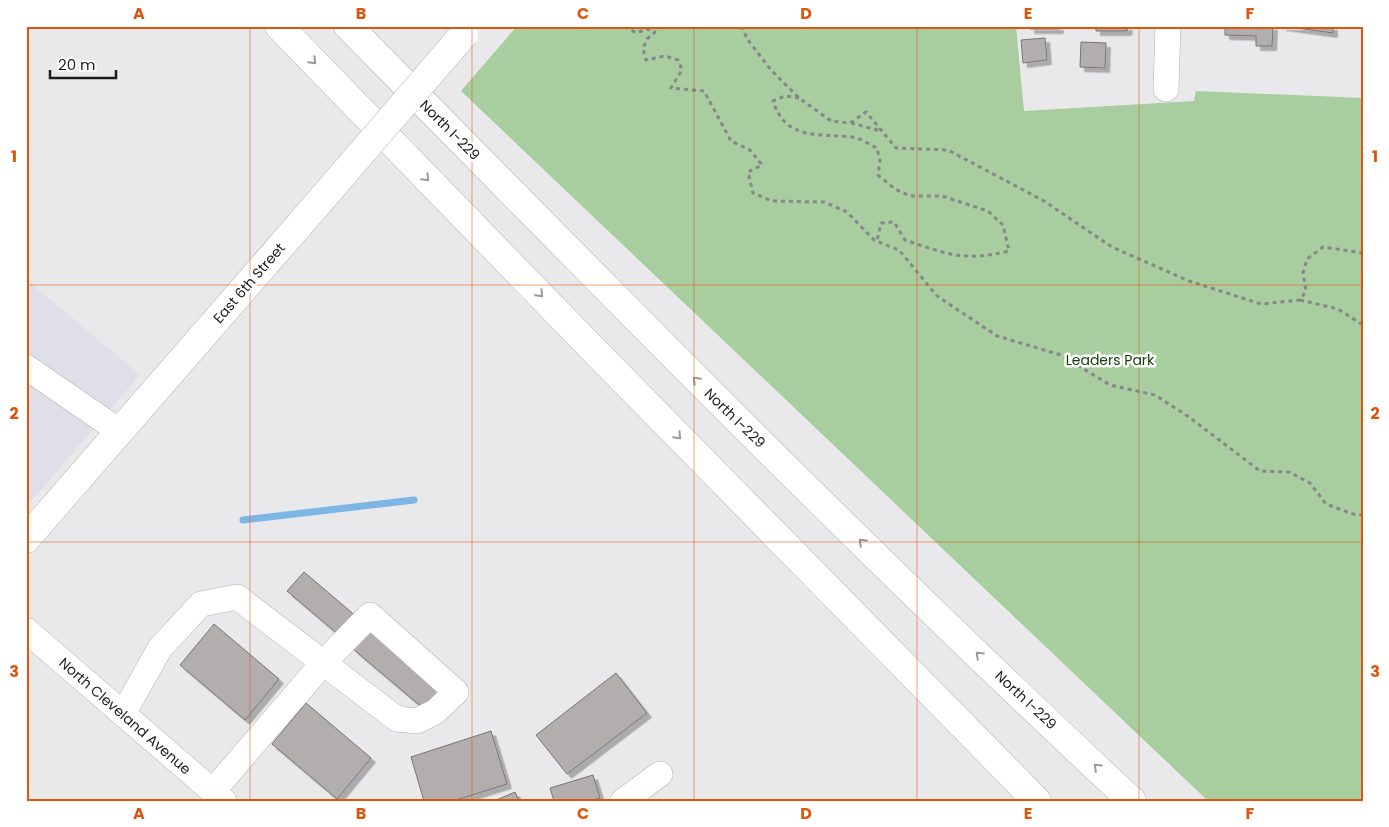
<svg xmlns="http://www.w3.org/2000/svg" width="1389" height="827" font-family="Poppins,sans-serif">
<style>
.built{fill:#dedfe9}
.green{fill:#a8cd9f}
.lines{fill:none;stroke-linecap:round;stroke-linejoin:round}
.stream{stroke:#7bb6e5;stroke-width:7}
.building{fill:#b2aeae;stroke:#787574;filter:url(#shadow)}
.minor-casing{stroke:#b2b2b5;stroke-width:26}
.major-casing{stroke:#b2b2b5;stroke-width:29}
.highway-casing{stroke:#b2b2b5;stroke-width:29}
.path{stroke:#878789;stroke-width:3;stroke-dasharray:4 4;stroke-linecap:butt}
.minor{stroke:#fff;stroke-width:25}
.major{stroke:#fff;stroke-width:28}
.highway{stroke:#fff;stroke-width:28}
.major-bridge-casing{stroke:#b2b2b5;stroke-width:29;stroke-linecap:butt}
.major-bridge{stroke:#fff;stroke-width:28}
.oneway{stroke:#999}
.grid{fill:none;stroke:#de560d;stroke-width:1;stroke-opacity:0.55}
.labels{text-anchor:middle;stroke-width:5;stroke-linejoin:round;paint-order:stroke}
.street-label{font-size:14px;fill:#1c1c1d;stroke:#fff}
.park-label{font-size:14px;fill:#103c02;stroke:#fff}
.neatline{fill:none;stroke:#de560d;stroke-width:2}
.grid-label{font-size:16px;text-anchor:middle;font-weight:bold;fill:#de560d}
</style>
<defs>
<filter id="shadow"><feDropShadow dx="4.5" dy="4.5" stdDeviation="0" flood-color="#0004"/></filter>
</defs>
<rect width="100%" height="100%" fill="#e9e9ec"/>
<path class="built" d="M 26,279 L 140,375 L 26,507 Z"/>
<path class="green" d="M 517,26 L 1016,26 L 1024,111 L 1194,101 L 1196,91 L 1363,98 L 1363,801 L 1208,801 L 461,91 Z"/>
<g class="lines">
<path class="stream" d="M 243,520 L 414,500"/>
</g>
<path class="building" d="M 1030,26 L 1059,26 L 1059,29 L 1030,29 Z
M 1096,26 L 1128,26 L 1127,31 L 1096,31 Z
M 1225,26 L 1273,26 L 1272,46 L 1256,46 L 1256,36 L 1225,35 Z
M 1282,26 L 1333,26 L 1333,33 Z
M 1045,38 L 1047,60 L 1023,63 L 1021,40 Z
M 1081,42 L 1106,43 L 1105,68 L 1080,67 Z
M 304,572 L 357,617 L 340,636 L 287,591 Z
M 214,624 L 279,679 L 245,720 L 180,665 Z
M 372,627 L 443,687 L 424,709 L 353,649 Z
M 616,673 L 647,713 L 567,774 L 536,735 Z
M 306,703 L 371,758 L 337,799 L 272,744 Z
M 491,731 L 507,784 L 453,801 L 424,801 L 411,757 Z
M 593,775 L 600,798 L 589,801 L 554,801 L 550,788 Z
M 515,792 L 519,801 L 494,801 Z"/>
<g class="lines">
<g class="minor-casing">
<path id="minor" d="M 1166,89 L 1168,26
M 26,367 L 119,431
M 26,630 L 224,801
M 123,714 L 160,648 L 201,604 L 237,597 L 397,719 L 417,721 L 435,712 L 456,692 L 370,615 L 323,663 L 213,791
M 623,801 L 660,774"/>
</g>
<g class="major-casing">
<path id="major" d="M 26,539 L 314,208"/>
</g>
<g class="highway-casing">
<path id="highway" d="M 279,26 L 582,338 L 1037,801
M 348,26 C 606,288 863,551 1132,801"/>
</g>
<path class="path" d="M 629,26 L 627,27 L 636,33 L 647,29 L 655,32 L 647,39 L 643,49 L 646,60 L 665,56 L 678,60 L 682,70 L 671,88 L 704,91 L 731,141 L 750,150 L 762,165 L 748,172 L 753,193 L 772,201 L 824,202 L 847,212 L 874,240 L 899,250 L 937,296 L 997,336 L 1061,355 L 1110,385 L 1155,395 L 1189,417 L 1260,471 L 1289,472 L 1310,483 L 1326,504 L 1353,514 L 1363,515
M 741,26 L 748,40 L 771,70 L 799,98 L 831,121 L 850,123 L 866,112 L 896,148 L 948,150 L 1044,201 L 1112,247 L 1189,281 L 1261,304 L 1300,300 L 1306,291 L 1303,273 L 1307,259 L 1323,247 L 1363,253
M 799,98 L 785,96 L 773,101 C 786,141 818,133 852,137 C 860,138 870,145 877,148 L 880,161 L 878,175 L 895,189 L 910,196 L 942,196 L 988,211 L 1003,225 L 1009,251 C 964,262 947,254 905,240 L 894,222 L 881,223 L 877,241
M 851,123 L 881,131
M 1300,300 L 1338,309 L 1363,325"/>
<use href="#minor" class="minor"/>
<use href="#major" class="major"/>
<use href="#highway" class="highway"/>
<g class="major-bridge-casing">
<path id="major-bridge" d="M 314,208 L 464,34"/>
</g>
<use href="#major-bridge" class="major-bridge"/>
</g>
<defs><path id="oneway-chevron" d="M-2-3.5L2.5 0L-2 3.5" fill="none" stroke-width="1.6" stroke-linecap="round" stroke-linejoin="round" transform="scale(1.25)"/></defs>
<g class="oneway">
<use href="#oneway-chevron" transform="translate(313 61) rotate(46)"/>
<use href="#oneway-chevron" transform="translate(426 178) rotate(46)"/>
<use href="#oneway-chevron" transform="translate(540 294) rotate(46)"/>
<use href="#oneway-chevron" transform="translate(696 380) rotate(-135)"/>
<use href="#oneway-chevron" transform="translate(678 436) rotate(46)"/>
<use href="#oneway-chevron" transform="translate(862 542) rotate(-136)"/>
<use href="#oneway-chevron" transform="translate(979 655) rotate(-136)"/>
<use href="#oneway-chevron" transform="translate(1097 767) rotate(-137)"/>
</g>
<path class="grid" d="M 250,26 L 250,801M 472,26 L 472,801M 694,26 L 694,801M 917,26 L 917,801M 1139,26 L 1139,801M 26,285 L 1363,285M 26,542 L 1363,542"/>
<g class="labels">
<g class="street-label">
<text transform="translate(450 130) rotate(45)" y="5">North I-229</text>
<text transform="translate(249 283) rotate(-49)" y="5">East 6th Street</text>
<text transform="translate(735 418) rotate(44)" y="5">North I-229</text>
<text transform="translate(1026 700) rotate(43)" y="5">North I-229</text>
<text transform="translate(125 716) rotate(41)" y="5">North Cleveland Avenue</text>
</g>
<g class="park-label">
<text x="1110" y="365">Leaders Park</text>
</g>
</g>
<rect width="1389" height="827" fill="none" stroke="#ffffff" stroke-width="55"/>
<path d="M50 70v8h66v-8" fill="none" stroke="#1c1c1d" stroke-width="2.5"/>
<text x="58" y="70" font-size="15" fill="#1c1c1d" stroke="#ffffff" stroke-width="4" paint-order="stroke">20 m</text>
<rect x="28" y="28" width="1334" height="772" class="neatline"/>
<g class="grid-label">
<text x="139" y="19">A</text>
<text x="361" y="19">B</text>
<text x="583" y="19">C</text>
<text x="806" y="19">D</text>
<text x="1028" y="19">E</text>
<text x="1250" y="19">F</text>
<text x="14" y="162">1</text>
<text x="1375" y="162">1</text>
<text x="14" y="419">2</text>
<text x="1375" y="419">2</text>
<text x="14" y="677">3</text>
<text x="1375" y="677">3</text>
<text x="139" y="819">A</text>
<text x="361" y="819">B</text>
<text x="583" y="819">C</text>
<text x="806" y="819">D</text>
<text x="1028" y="819">E</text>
<text x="1250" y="819">F</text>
</g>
</svg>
